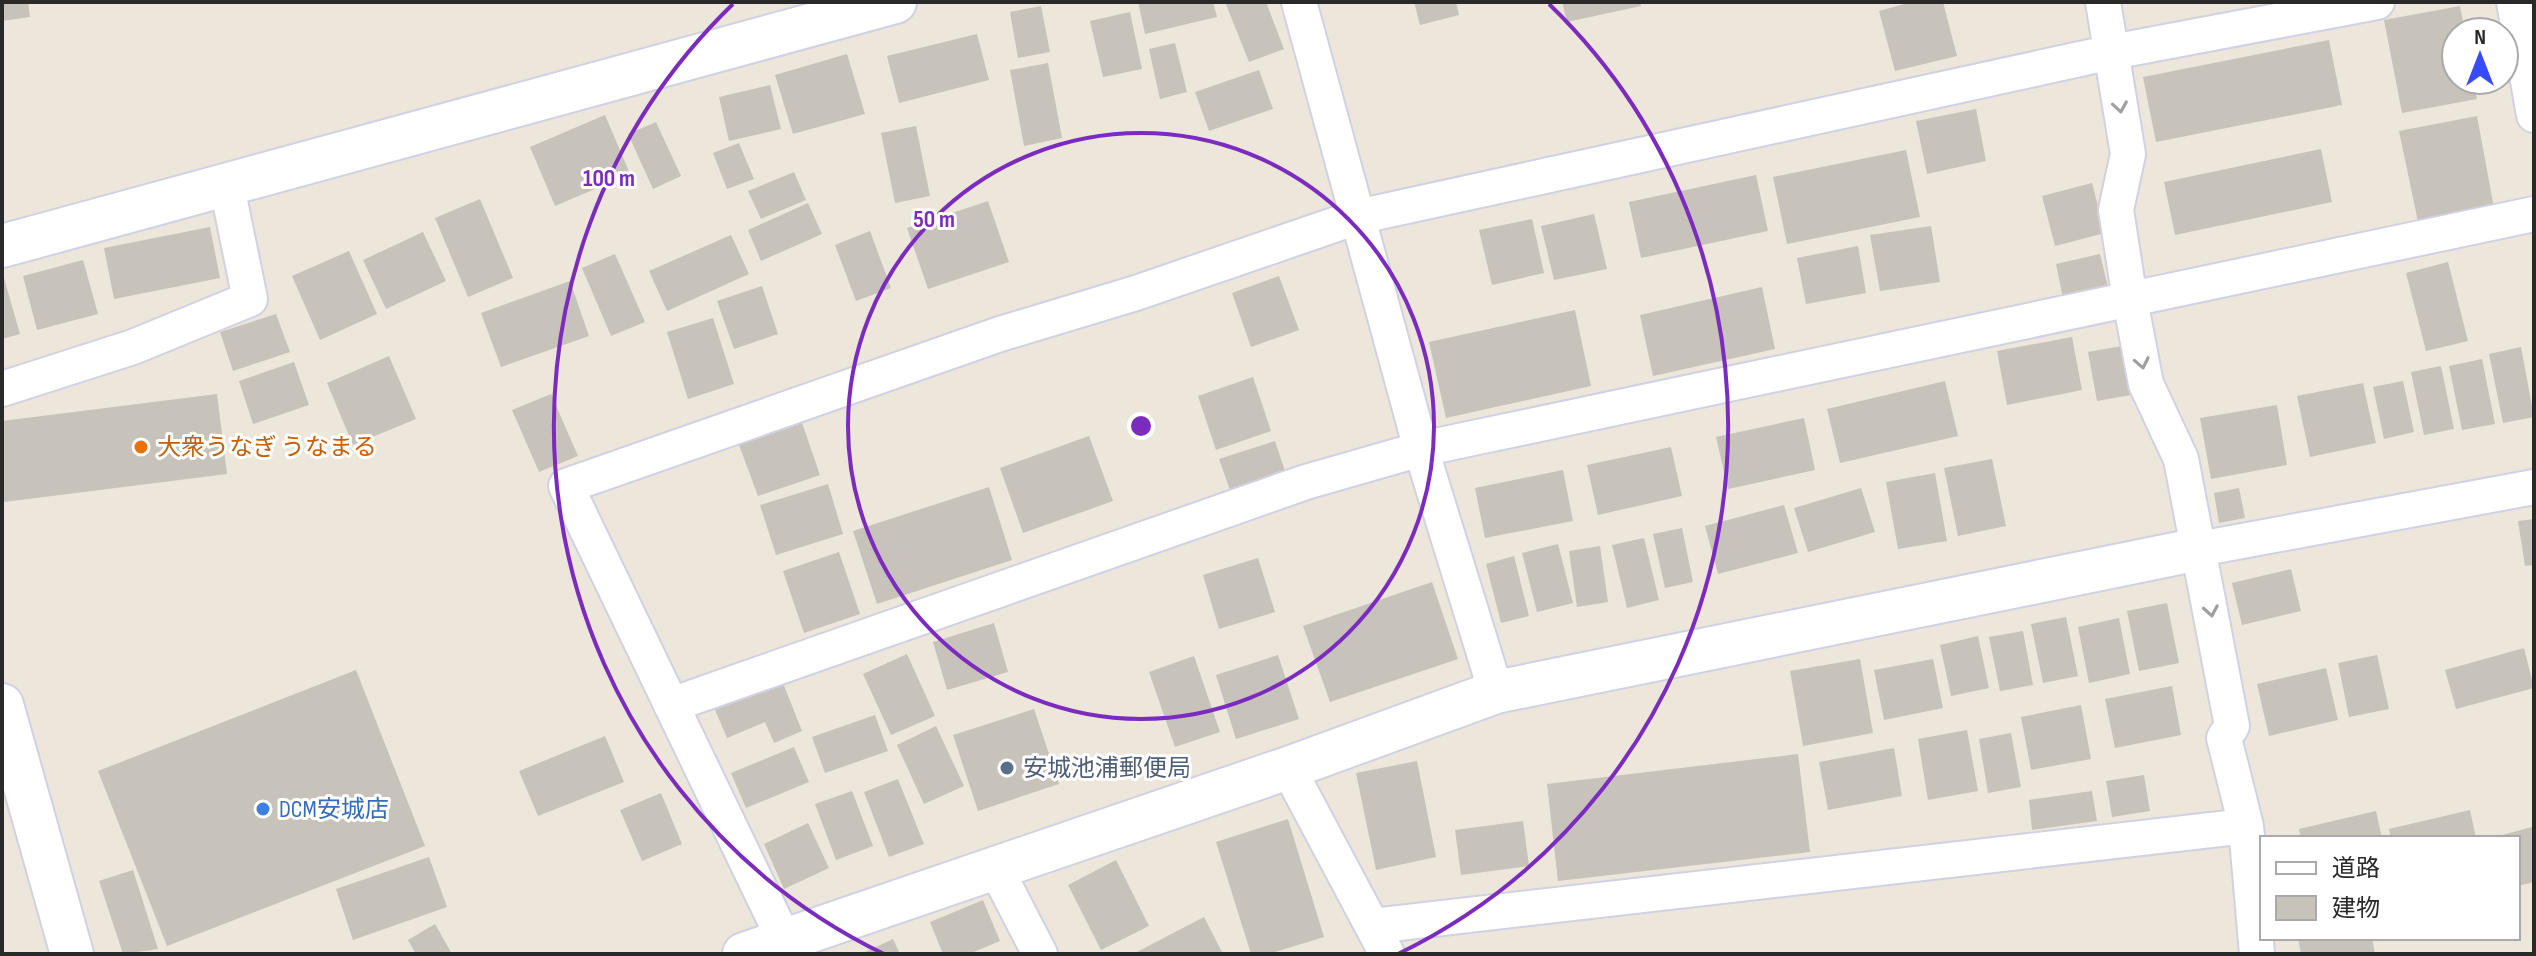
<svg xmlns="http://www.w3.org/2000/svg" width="2536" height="956" font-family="'Sofia Sans Condensed','Noto Sans JP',sans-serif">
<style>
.building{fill:#c7c3bb}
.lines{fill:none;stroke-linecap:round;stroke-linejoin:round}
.minor-casing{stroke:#d0d2e3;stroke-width:38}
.tertiary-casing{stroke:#d0d2e3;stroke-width:46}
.minor{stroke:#fff;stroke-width:34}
.tertiary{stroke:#fff;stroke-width:42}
.oneway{stroke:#9f9f9f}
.ring{fill:none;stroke:#7b2cbf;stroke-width:4}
.food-dot{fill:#e8710a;stroke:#fff;stroke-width:3}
.service-dot{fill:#5c6f8a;stroke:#fff;stroke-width:3}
.shop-dot{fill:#3f7fe0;stroke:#fff;stroke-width:3}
.labels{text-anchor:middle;stroke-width:6;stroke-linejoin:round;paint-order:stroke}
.food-label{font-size:24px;fill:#c56008;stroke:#fff;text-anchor:start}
.service-label{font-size:24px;fill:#4e5e75;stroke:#fff;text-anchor:start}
.shop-label{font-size:24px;fill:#366cbe;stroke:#fff;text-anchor:start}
.centre{fill:#7b2cbf;stroke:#fff;stroke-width:4}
.ring-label{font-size:24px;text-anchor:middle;font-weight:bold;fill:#7b2cbf;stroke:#fff;stroke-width:6;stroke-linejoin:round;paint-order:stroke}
</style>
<rect width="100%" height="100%" fill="#ece6db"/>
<path class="building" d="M 2,2 L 28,2 L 30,17 L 2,21 Z
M 1138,2 L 1213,2 L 1217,17 L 1145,34 Z
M 1225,2 L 1266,2 L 1284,49 L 1249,62 Z
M 1414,2 L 1456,2 L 1459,15 L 1420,25 Z
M 1562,2 L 1640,2 L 1641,6 L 1567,22 Z
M 1912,2 L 1943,2 L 1957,56 L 1895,71 L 1879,11 Z
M 1041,6 L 1050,52 L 1018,58 L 1010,12 Z
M 2460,6 L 2465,32 L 2456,32 L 2456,80 L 2474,80 L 2477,99 L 2402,113 L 2384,20 Z
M 1130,12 L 1142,69 L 1103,77 L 1090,21 Z
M 977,34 L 989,80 L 899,103 L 887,56 Z
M 2329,40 L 2342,105 L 2156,142 L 2143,77 Z
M 1175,43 L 1187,92 L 1160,99 L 1149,49 Z
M 847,54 L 865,114 L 793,134 L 775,75 Z
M 1048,63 L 1062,138 L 1024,146 L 1010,70 Z
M 1259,70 L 1273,109 L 1209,131 L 1195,92 Z
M 770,85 L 781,129 L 729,141 L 719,97 Z
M 1976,109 L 1986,161 L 1927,174 L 1916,121 Z
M 605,115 L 630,174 L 555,206 L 530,147 Z
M 2477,116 L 2494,208 L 2418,222 L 2399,131 Z
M 656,122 L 681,176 L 653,189 L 628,134 Z
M 916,126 L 930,196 L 895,203 L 881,133 Z
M 739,143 L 754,179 L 727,189 L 713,153 Z
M 2321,149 L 2332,202 L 2175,235 L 2164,182 Z
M 1906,150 L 1920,217 L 1787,244 L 1773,177 Z
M 794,172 L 806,200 L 761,219 L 748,191 Z
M 1756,175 L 1768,231 L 1641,258 L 1629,202 Z
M 2092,183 L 2105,233 L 2055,246 L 2042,196 Z
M 480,199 L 513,278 L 468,297 L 435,218 Z
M 988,201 L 1009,262 L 928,289 L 907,228 Z
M 808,203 L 822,234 L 761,261 L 748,230 Z
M 1594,214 L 1607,269 L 1554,280 L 1541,226 Z
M 1532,219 L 1544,273 L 1492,285 L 1479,230 Z
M 1931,226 L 1940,282 L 1880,291 L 1870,235 Z
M 210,227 L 220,278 L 114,299 L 104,248 Z
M 870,231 L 891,288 L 856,301 L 835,245 Z
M 423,232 L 446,281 L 386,309 L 363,260 Z
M 731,235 L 749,274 L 667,311 L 649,271 Z
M 1858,246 L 1866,293 L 1806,304 L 1797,258 Z
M 349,251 L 377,314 L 320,340 L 292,276 Z
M 615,254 L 645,322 L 611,336 L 582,268 Z
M 2100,254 L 2108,287 L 2063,298 L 2056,264 Z
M 83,260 L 98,314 L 37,330 L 23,276 Z
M 2448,262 L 2468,341 L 2426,351 L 2406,273 Z
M 2,271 L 20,334 L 2,339 Z
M 1279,276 L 1299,330 L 1251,347 L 1232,293 Z
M 570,281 L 589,336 L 501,367 L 481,313 Z
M 762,286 L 778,334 L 734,349 L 717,301 Z
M 1762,287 L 1775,349 L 1653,376 L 1640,315 Z
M 1575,310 L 1591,386 L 1446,418 L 1429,342 Z
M 276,314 L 290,352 L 233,371 L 220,332 Z
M 713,318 L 734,384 L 688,399 L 667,332 Z
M 2072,337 L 2082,390 L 2007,405 L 1997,351 Z
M 2122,346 L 2131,395 L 2097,401 L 2088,352 Z
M 2521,347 L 2534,417 L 2503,423 L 2489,354 Z
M 389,356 L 416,419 L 353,445 L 327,383 Z
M 2482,359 L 2495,424 L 2462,430 L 2449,366 Z
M 294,362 L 309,405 L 253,424 L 239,381 Z
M 2441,366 L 2454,429 L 2424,435 L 2411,372 Z
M 1253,377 L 1271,431 L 1216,450 L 1198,396 Z
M 1945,381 L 1958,436 L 1840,463 L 1827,409 Z
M 2403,381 L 2414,432 L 2384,439 L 2373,387 Z
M 2363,383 L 2376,443 L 2310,457 L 2297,396 Z
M 217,394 L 227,474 L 4,502 L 2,421 Z
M 551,394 L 578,456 L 539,472 L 512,410 Z
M 2277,405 L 2287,465 L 2211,479 L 2200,418 Z
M 1804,418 L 1815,470 L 1728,489 L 1716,437 Z
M 802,423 L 820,475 L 758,496 L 739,445 Z
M 1089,436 L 1113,501 L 1023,533 L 1000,468 Z
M 1275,441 L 1286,474 L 1231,493 L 1219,459 Z
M 1671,447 L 1682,496 L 1598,515 L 1587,465 Z
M 1992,459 L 2006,526 L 1958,536 L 1944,468 Z
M 1563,470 L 1573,521 L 1485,538 L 1475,488 Z
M 1935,473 L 1947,541 L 1898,549 L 1886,482 Z
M 828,484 L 843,534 L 776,555 L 760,505 Z
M 989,487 L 1012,560 L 877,604 L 853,531 Z
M 1861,488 L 1875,532 L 1808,552 L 1794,508 Z
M 2239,488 L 2245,518 L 2219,523 L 2214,493 Z
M 1784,505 L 1798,553 L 1718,574 L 1705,526 Z
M 2534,519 L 2534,565 L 2525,566 L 2518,521 Z
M 1682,528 L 1693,582 L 1665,588 L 1653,534 Z
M 1644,538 L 1659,600 L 1627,608 L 1612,545 Z
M 1558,544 L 1573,603 L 1537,612 L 1522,553 Z
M 1600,546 L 1608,602 L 1577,607 L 1569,551 Z
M 839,552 L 860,614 L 804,633 L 783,571 Z
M 1514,556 L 1529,616 L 1501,623 L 1486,564 Z
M 1258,558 L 1275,612 L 1219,629 L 1203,575 Z
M 2291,569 L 2301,611 L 2242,625 L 2232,583 Z
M 1432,582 L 1458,659 L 1330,702 L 1303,626 Z
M 2167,603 L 2179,663 L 2139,671 L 2127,611 Z
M 2066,617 L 2078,676 L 2043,683 L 2031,624 Z
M 2119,618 L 2130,674 L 2089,683 L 2078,627 Z
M 994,623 L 1008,672 L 947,690 L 933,642 Z
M 2023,631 L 2033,685 L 2000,691 L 1989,637 Z
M 1978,636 L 1989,688 L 1951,696 L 1940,645 Z
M 2524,648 L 2534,688 L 2456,709 L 2445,670 Z
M 907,654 L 935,716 L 891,735 L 863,674 Z
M 1278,655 L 1299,719 L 1236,739 L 1216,675 Z
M 2377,655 L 2389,709 L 2349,717 L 2338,663 Z
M 1194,656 L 1220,732 L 1175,747 L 1149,672 Z
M 1860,659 L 1873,733 L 1803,746 L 1790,671 Z
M 1933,659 L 1943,708 L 1884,720 L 1874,670 Z
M 2326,668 L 2338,720 L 2269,736 L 2257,684 Z
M 356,670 L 425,846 L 167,946 L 98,771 Z
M 781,678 L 802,731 L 774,743 L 765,722 L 727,738 L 713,705 Z
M 2172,686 L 2181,735 L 2115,748 L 2105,699 Z
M 2081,705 L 2091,759 L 2031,770 L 2021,717 Z
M 1034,709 L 1059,784 L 978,811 L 953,735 Z
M 875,715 L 888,751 L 825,773 L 812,737 Z
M 936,726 L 964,786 L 924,804 L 897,745 Z
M 1967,730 L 1978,791 L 1928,800 L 1918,739 Z
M 2011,733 L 2021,787 L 1988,793 L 1979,739 Z
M 605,736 L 624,782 L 538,816 L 519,771 Z
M 794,747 L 809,782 L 746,808 L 731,773 Z
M 1894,748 L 1902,796 L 1828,810 L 1819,762 Z
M 1798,754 L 1810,852 L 1558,881 L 1547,784 Z
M 1417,761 L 1436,857 L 1376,870 L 1356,773 Z
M 2144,775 L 2150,811 L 2112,817 L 2106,781 Z
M 898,779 L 924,844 L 889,857 L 864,792 Z
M 852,791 L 873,846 L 836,860 L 815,804 Z
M 2092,791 L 2097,821 L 2032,830 L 2029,800 Z
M 661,793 L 682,844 L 642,861 L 620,810 Z
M 2470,810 L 2476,838 L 2391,838 L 2389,829 Z
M 2376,811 L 2382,838 L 2301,838 L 2299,829 Z
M 1288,819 L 1324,937 L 1268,954 L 1251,954 L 1216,842 Z
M 1523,821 L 1529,866 L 1461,875 L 1455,830 Z
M 808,823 L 829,868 L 784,889 L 764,844 Z
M 2532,827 L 2534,882 L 2518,886 L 2518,838 L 2495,837 Z
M 429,857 L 447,907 L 353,940 L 336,889 Z
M 1116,860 L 1149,926 L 1101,950 L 1068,885 Z
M 133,870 L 158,949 L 123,954 L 99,881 Z
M 983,900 L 1000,941 L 969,954 L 943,954 L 930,922 Z
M 1204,917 L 1223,954 L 1133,954 Z
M 435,924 L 452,954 L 416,954 L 408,940 Z
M 2298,938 L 2372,938 L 2375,954 L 2301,954 Z
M 893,939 L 900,954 L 861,954 Z"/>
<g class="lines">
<g class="minor-casing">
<path id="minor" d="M 1299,2 L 1421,449 L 1496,692
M 2103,2 L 2128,154 L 2116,210 L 2130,300 L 2146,384 L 2181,459 L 2232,726 L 2224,738 L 2246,826 L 2257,954
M 2514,2 L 2534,115
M 2,389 L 133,347 L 250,299 L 226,182
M 2199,549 L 2534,487
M 671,705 L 1306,482 L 1421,449 L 2534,214
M 1288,768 L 1387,954
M 995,867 L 1040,954
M 1373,926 L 2246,826
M 791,954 L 566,486 L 1000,334 L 1136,293 L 1357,217 L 2112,52 L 2377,2"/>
</g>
<g class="tertiary-casing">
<path id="tertiary" d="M 2,246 L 895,2
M 2,705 L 72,954
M 744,954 L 1288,768 L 1496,692 L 2199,549"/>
</g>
<use href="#minor" class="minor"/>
<use href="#tertiary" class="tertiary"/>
</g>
<defs><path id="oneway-chevron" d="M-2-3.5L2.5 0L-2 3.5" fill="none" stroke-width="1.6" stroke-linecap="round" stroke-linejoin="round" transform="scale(2)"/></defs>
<g class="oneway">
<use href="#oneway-chevron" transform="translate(2120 107) rotate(81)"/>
<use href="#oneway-chevron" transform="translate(2142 363) rotate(79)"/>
<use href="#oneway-chevron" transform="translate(2211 611) rotate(80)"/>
</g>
<g class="ring">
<circle cx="1141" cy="426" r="293"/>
<path d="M884 954A587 587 0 0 1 733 4M1549 4A587 587 0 0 1 1398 954"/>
</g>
<circle class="food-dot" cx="141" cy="447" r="8"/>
<circle class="service-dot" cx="1007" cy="768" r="8"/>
<circle class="shop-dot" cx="263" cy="809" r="8"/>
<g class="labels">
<g class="food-label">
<text x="157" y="455">大衆うなぎ うなまる</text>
</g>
<g class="service-label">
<text x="1023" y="776">安城池浦郵便局</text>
</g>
<g class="shop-label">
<text x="279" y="817">DCM安城店</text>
</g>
</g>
<circle cx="1141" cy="426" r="12" class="centre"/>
<g class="ring-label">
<text x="609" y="186">100 m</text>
<text x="934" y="227">50 m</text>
</g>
<rect width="2536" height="956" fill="none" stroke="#292929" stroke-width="8"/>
<rect x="2260" y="836" width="260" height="104" fill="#ffffff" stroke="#a9a9a9" stroke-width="2"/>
<rect x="2276" y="862" width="40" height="12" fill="#ffffff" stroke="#a9a9a9" stroke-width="2"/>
<text x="2332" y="876" font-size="24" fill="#292929">道路</text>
<rect x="2276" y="896" width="40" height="24" fill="#c7c3bb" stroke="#a9a9a9" stroke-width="2"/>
<text x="2332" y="916" font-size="24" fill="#292929">建物</text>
<g transform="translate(2480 56)"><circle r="38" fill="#ffffff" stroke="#a9a9a9" stroke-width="2"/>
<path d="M0-6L14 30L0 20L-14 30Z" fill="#374bfd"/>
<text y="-12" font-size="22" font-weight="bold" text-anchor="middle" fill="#292929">N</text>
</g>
</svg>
